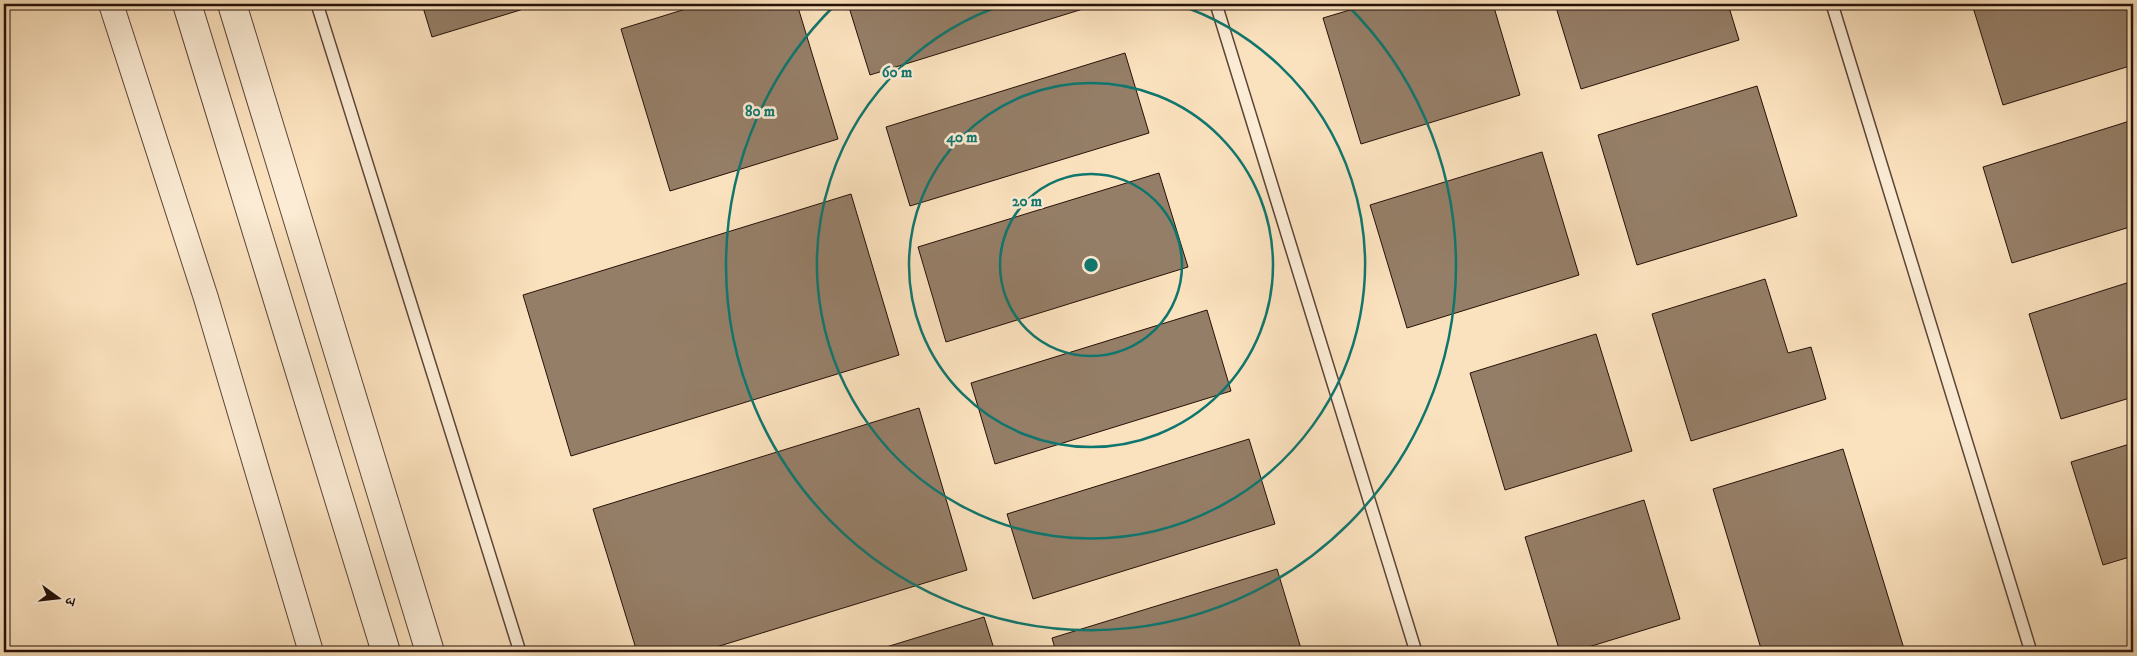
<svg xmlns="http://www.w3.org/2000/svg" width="2137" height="656" font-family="'IM FELL DW Pica','Noto Serif Devanagari',serif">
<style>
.building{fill:#957e67;stroke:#261108}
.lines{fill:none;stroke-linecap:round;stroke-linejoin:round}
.service-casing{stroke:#5b4536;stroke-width:14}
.minor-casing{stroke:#5b4536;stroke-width:26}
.tertiary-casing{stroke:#5b4536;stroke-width:30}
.service{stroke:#fcecd5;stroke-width:11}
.minor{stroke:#fcecd5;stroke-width:24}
.tertiary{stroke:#fcecd5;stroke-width:28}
.ring{fill:none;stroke:#0f766e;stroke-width:2.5}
.centre{fill:#0f766e;stroke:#fcecd5;stroke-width:2.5}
.ring-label{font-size:15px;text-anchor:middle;font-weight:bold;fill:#0f766e;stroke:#fcecd5;stroke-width:5;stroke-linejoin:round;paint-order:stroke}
</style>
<rect width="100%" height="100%" fill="#fbe2be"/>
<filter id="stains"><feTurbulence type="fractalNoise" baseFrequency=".004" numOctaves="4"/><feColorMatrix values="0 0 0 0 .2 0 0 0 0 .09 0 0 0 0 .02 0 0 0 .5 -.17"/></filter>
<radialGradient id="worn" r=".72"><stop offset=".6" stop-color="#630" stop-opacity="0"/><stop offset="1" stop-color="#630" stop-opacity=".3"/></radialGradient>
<path class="building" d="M 422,4 L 540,4 L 432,37 Z
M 702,4 L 797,4 L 838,139 L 670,191 L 621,29 Z
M 848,4 L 1099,4 L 870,75 Z
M 1370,4 L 1493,4 L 1520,95 L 1361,144 L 1323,18 Z
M 1555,4 L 1728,4 L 1739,40 L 1581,89 Z
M 1972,4 L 2133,4 L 2133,65 L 2003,105 Z
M 1125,53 L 1149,133 L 910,206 L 886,127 Z
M 1757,86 L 1797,216 L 1637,265 L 1598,135 Z
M 2133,120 L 2133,226 L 2012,263 L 1983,167 Z
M 1542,152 L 1579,275 L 1407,328 L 1370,205 Z
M 1159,173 L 1188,267 L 946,342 L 918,247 Z
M 851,194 L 899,355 L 571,456 L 523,295 Z
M 1765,279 L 1788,353 L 1811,347 L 1826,399 L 1691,441 L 1652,314 Z
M 2133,281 L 2133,397 L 2061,419 L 2029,314 Z
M 1207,310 L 1231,391 L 995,464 L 971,383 Z
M 1596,334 L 1632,451 L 1505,490 L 1470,373 Z
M 919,408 L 967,570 L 700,652 L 637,652 L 593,509 Z
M 1249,439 L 1275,524 L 1033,599 L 1007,514 Z
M 2133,443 L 2133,556 L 2103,565 L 2071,462 Z
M 1843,449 L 1905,652 L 1762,652 L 1713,489 Z
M 1644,500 L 1680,619 L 1572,652 L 1560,652 L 1525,537 Z
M 1277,569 L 1302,652 L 1056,652 L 1052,638 Z
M 984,617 L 995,652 L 870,652 Z"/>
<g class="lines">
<g class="service-casing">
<path id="service" d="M 317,4 L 520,652
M 1216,4 L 1416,652
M 1832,4 L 2031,652"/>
</g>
<g class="minor-casing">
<path id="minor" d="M 111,4 L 206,298 L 311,652"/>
</g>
<g class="tertiary-casing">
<path id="tertiary" d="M 187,4 L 386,652
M 232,4 L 430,652"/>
</g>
<use href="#service" class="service"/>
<use href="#minor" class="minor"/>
<use href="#tertiary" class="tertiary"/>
</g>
<g class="ring">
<circle cx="1091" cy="265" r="91"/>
<circle cx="1091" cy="265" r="182"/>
<path d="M1176 4A274 274 0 1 1 1006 4"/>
<path d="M1347 5A365 365 0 1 1 835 5"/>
</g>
<circle cx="1091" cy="265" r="8" class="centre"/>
<g class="ring-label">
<text x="897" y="77">60 m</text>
<text x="760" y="116">80 m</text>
<text x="962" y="142">40 m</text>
<text x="1027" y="206">20 m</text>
</g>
<rect width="2137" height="656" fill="none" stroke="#fbe2be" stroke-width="20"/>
<rect x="5" y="5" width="2127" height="646" fill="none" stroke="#261108" stroke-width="2.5"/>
<rect x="10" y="10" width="2117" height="636" fill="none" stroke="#261108"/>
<g transform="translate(58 598) rotate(105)" stroke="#fcecd5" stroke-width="4" paint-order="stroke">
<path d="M0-4L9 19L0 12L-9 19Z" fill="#261108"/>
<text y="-8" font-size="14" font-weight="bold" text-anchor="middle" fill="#261108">उ</text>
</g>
<rect width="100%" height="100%" filter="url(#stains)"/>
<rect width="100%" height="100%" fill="url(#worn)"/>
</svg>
